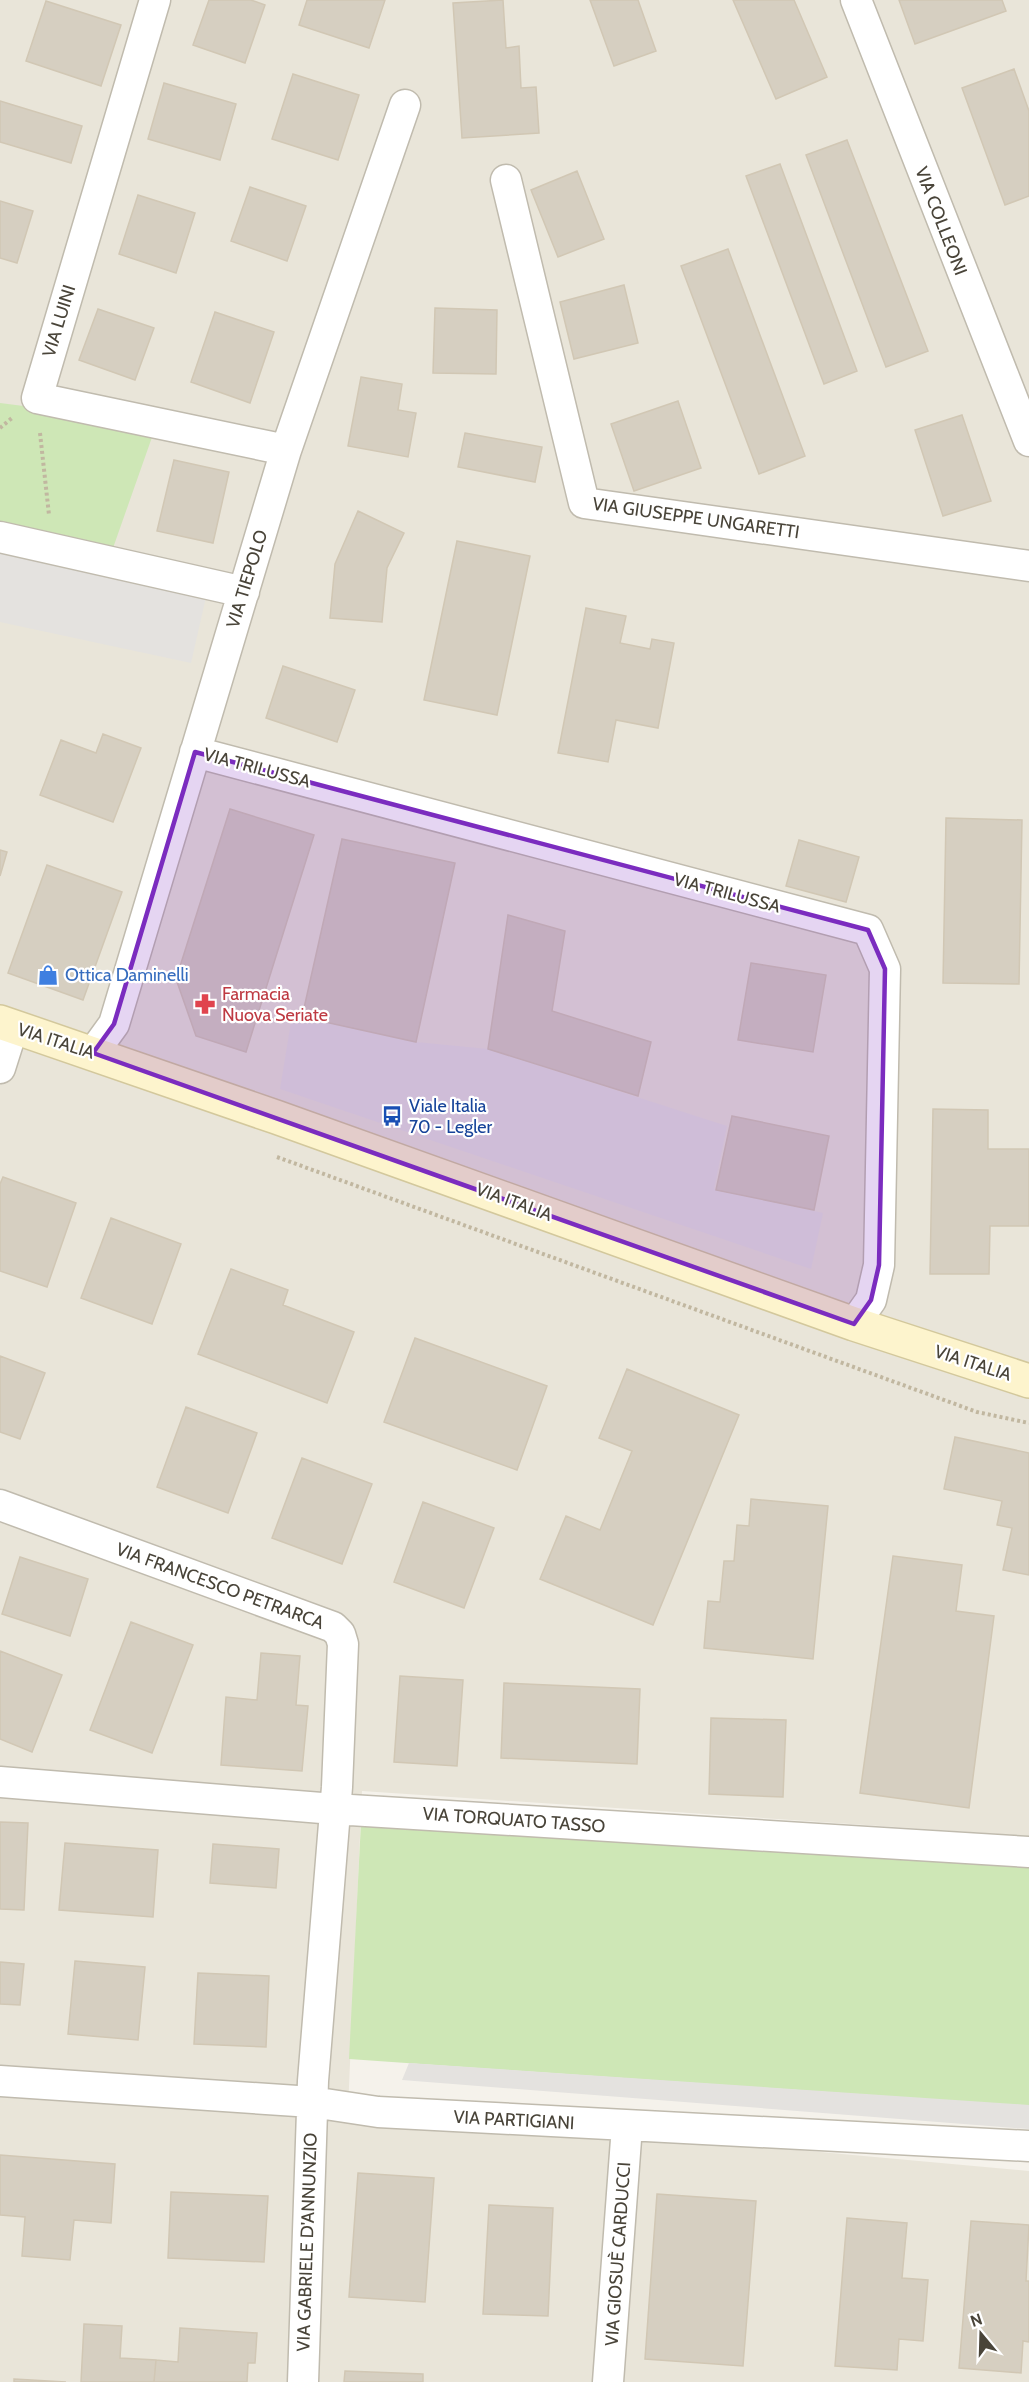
<svg xmlns="http://www.w3.org/2000/svg" width="1029" height="2382" font-family="Cabin,sans-serif">
<style>
.residential{fill:#e9e5d9}
.green{fill:#cee7b6}
.parking{fill:#e4e2df}
.building{fill:#d6cfc1;stroke:#d1c7b4;stroke-width:1.5}
.lines{fill:none;stroke-linecap:round;stroke-linejoin:round}
.street-casing{stroke:#c0bbae;stroke-width:33}
.secondary-casing{stroke:#d3c89c;stroke-width:36}
.path{stroke:#c1b7a0;stroke-width:4;stroke-dasharray:3 3;stroke-linecap:butt}
.street{stroke:#fff;stroke-width:30}
.secondary{stroke:#fdf4cd;stroke-width:33}
.marked{fill:#7b2cbf;fill-opacity:0.2;stroke:#7b2cbf;stroke-width:4.5;stroke-linejoin:round}
.labels{text-anchor:middle;stroke-width:4.5;stroke-linejoin:round;paint-order:stroke}
.street-label{font-size:18px;fill:#494439;stroke:#fff}
.shop-label{font-size:18px;fill:#366cbe;stroke:#fff;text-anchor:start}
.health-label{font-size:18px;fill:#be3a42;stroke:#fff;text-anchor:start}
.transit-label{font-size:18px;fill:#164399;stroke:#fff;text-anchor:start}
</style>
<rect width="100%" height="100%" fill="#f5f2eb"/>
<path class="residential" d="M 0,0 L 1029,0 L 1029,1836 L 362,1791 L 348,2109 L 1029,2171 L 1029,2382 L 0,2382 Z"/>
<path class="green" d="M 0,403 L 157,423 L 113,548 L 0,525 Z
M 361,1822 L 1029,1863 L 1029,2106 L 349,2059 Z"/>
<path class="parking" d="M 0,552 L 206,597 L 191,663 L 0,622 Z
M 302,1017 L 416,1042 L 488,1049 L 727,1126 L 714,1189 L 823,1213 L 811,1269 L 280,1089 L 291,1022 Z
M 409,2063 L 1029,2105 L 1029,2129 L 402,2080 Z"/>
<path class="building" d="M 209,0 L 251,0 L 265,5 L 245,63 L 193,45 Z
M 307,0 L 385,0 L 369,48 L 299,25 Z
M 503,0 L 506,48 L 519,46 L 521,88 L 536,87 L 539,133 L 462,138 L 453,3 Z
M 590,0 L 638,0 L 656,51 L 614,66 Z
M 733,0 L 794,0 L 827,77 L 776,99 Z
M 899,0 L 1002,0 L 1006,11 L 915,44 Z
M 46,1 L 121,25 L 101,86 L 26,61 Z
M 1014,69 L 1029,111 L 1029,196 L 1005,205 L 962,88 Z
M 293,74 L 359,95 L 338,160 L 272,139 Z
M 164,83 L 236,104 L 220,160 L 148,139 Z
M 0,101 L 82,126 L 71,163 L 0,142 Z
M 847,140 L 928,351 L 886,367 L 806,155 Z
M 780,164 L 857,371 L 824,384 L 746,176 Z
M 577,171 L 604,239 L 558,257 L 531,190 Z
M 250,187 L 306,206 L 287,261 L 231,241 Z
M 138,195 L 195,213 L 176,273 L 119,254 Z
M 0,201 L 33,211 L 17,263 L 0,258 Z
M 728,249 L 805,456 L 759,474 L 681,266 Z
M 624,285 L 638,343 L 574,359 L 560,302 Z
M 435,308 L 497,310 L 496,374 L 433,373 Z
M 98,309 L 154,328 L 135,380 L 79,360 Z
M 215,312 L 274,332 L 250,403 L 191,382 Z
M 361,377 L 402,384 L 398,410 L 416,413 L 408,457 L 348,446 Z
M 678,401 L 701,468 L 634,491 L 611,424 Z
M 962,415 L 991,501 L 943,516 L 915,430 Z
M 465,433 L 542,447 L 535,482 L 458,467 Z
M 174,460 L 229,472 L 213,543 L 157,531 Z
M 358,511 L 404,533 L 387,568 L 382,622 L 330,618 L 335,564 Z
M 457,541 L 530,556 L 497,715 L 424,700 Z
M 586,608 L 626,616 L 620,643 L 650,649 L 652,639 L 674,643 L 658,728 L 616,720 L 608,762 L 558,753 Z
M 283,666 L 355,690 L 337,742 L 266,718 Z
M 103,734 L 141,748 L 113,822 L 40,795 L 61,740 L 96,753 Z
M 230,809 L 314,835 L 246,1052 L 196,1036 L 176,979 Z
M 946,818 L 1022,820 L 1019,984 L 943,983 Z
M 342,839 L 455,863 L 416,1042 L 302,1017 Z
M 799,840 L 859,857 L 846,902 L 786,886 Z
M 0,850 L 7,852 L 0,876 Z
M 47,865 L 122,892 L 83,1000 L 8,973 Z
M 508,915 L 565,931 L 552,1011 L 651,1042 L 638,1096 L 488,1049 Z
M 751,963 L 826,975 L 813,1052 L 738,1040 Z
M 933,1109 L 988,1110 L 988,1149 L 1029,1149 L 1029,1226 L 990,1226 L 989,1274 L 930,1274 Z
M 732,1116 L 829,1136 L 814,1210 L 716,1190 Z
M 3,1177 L 76,1203 L 47,1287 L 0,1271 L 0,1184 Z
M 111,1218 L 181,1244 L 152,1324 L 81,1298 Z
M 231,1269 L 288,1290 L 283,1305 L 354,1332 L 327,1403 L 198,1354 Z
M 415,1338 L 547,1386 L 517,1470 L 384,1422 Z
M 0,1356 L 45,1373 L 20,1439 L 0,1432 Z
M 627,1369 L 739,1415 L 653,1625 L 540,1579 L 566,1516 L 600,1530 L 632,1451 L 599,1438 Z
M 186,1407 L 257,1433 L 228,1513 L 157,1487 Z
M 955,1437 L 1029,1453 L 1029,1575 L 1003,1570 L 1012,1528 L 997,1525 L 1002,1501 L 944,1489 Z
M 302,1458 L 372,1484 L 342,1564 L 272,1538 Z
M 751,1499 L 828,1506 L 813,1659 L 704,1648 L 708,1601 L 720,1602 L 724,1561 L 734,1561 L 737,1525 L 749,1526 Z
M 423,1502 L 494,1528 L 464,1608 L 394,1582 Z
M 893,1556 L 962,1565 L 956,1611 L 994,1616 L 969,1808 L 860,1793 Z
M 20,1557 L 88,1579 L 70,1636 L 2,1614 Z
M 131,1622 L 193,1645 L 152,1753 L 90,1730 Z
M 0,1651 L 62,1675 L 32,1752 L 0,1739 Z
M 261,1653 L 300,1656 L 296,1705 L 308,1706 L 302,1771 L 221,1765 L 226,1697 L 257,1700 Z
M 400,1676 L 463,1680 L 457,1766 L 394,1762 Z
M 504,1683 L 640,1689 L 637,1764 L 501,1758 Z
M 711,1718 L 786,1720 L 783,1797 L 709,1794 Z
M 0,1822 L 28,1823 L 24,1910 L 0,1909 Z
M 65,1843 L 158,1850 L 153,1917 L 59,1910 Z
M 213,1844 L 279,1849 L 276,1888 L 210,1883 Z
M 75,1961 L 145,1967 L 138,2040 L 68,2034 Z
M 0,1962 L 24,1964 L 20,2005 L 0,2004 Z
M 198,1973 L 269,1976 L 266,2047 L 194,2044 Z
M 0,2155 L 115,2164 L 111,2223 L 74,2220 L 70,2260 L 22,2256 L 25,2217 L 0,2215 Z
M 358,2173 L 434,2178 L 425,2302 L 349,2297 Z
M 171,2192 L 268,2196 L 264,2262 L 168,2258 Z
M 657,2194 L 756,2201 L 743,2366 L 645,2359 Z
M 489,2205 L 553,2208 L 548,2316 L 483,2314 Z
M 847,2218 L 907,2223 L 902,2278 L 928,2280 L 923,2341 L 899,2339 L 897,2370 L 835,2366 Z
M 971,2221 L 1029,2225 L 1026,2281 L 1029,2281 L 1029,2342 L 1023,2341 L 1021,2373 L 959,2368 Z
M 84,2324 L 122,2326 L 120,2358 L 156,2360 L 154,2382 L 81,2382 Z
M 180,2328 L 257,2333 L 255,2363 L 248,2363 L 247,2382 L 154,2382 L 156,2360 L 178,2362 Z
M 345,2371 L 423,2374 L 423,2382 L 344,2382 Z
M 14,2379 L 66,2382 L 14,2382 Z"/>
<g class="lines">
<g class="street-casing">
<path id="street" d="M 155,0 L 37,398 L 286,450
M 856,0 L 1029,441
M 506,180 L 584,503 L 1029,566
M 0,537 L 244,592
M 195,752 L 868,930 L 885,969 L 879,1265 L 871,1300 L 854,1324
M 93,1053 L 114,1024 L 286,450 L 405,105
M 0,1068 L 13,1027
M 0,1505 L 333,1627 L 340,1634 L 343,1644 L 337,1787 L 313,2081 L 303,2382
M 0,1782 L 334,1809 L 1029,1852
M 0,2081 L 312,2102 L 378,2112 L 1029,2146
M 608,2382 L 627,2126"/>
</g>
<g class="secondary-casing">
<path id="secondary" d="M 0,1022 L 276,1117 L 854,1324 L 1029,1381"/>
</g>
<path class="path" d="M 0,428 L 12,418
M 40,433 L 49,515
M 277,1157 L 977,1412 L 1029,1423"/>
<use href="#street" class="street"/>
<use href="#secondary" class="secondary"/>
</g>
<path class="marked" d="M 195,752 L 868,930 L 885,969 L 879,1265 L 871,1300 L 854,1324 L 93,1053 L 114,1024 Z"/>
<defs>
<g id="shop-bare" transform="scale(1.62)"><path d="M-5-2.5h2.3a2.7 3.5 0 0 1 5.4 0H5L5.5 6h-11ZM-1.5-2.5h3a1.5 2.3 0 0 0-3 0Z" fill="#3f7fe0" stroke="#fff" stroke-width="2.5" paint-order="stroke"/></g>
<g id="pharmacy-bare" transform="scale(1.62)"><path d="M-2-6h4v4h4v4h-4v4h-4v-4h-4v-4h4Z" fill="#e0444e" stroke="#fff" stroke-width="2.5" paint-order="stroke"/></g>
<g id="bus-bare" transform="scale(1.62)"><path d="M-5-6H5V4H4V6H2V4H-2V6H-4V4H-5ZM-3.5-4V0h7V-4ZM-3.5 1.2v1.5H-2V1.2ZM2 1.2v1.5H3.5V1.2Z" fill="#1a4fb4" stroke="#fff" stroke-width="2.5" paint-order="stroke"/></g>
</defs>
<g fill-rule="evenodd">
<use href="#shop-bare" x="48" y="975"/>
<use href="#pharmacy-bare" x="205" y="1004"/>
<use href="#bus-bare" x="392" y="1116"/>
</g>
<g class="labels">
<g class="street-label">
<text transform="translate(941 221) rotate(69)" y="6">VIA COLLEONI</text>
<text transform="translate(59 321) rotate(-73)" y="6">VIA LUINI</text>
<text transform="translate(696 518) rotate(8)" y="6">VIA GIUSEPPE UNGARETTI</text>
<text transform="translate(247 579) rotate(-73)" y="6">VIA TIEPOLO</text>
<text transform="translate(257 768) rotate(15)" y="6">VIA TRILUSSA</text>
<text transform="translate(727 893) rotate(15)" y="6">VIA TRILUSSA</text>
<text transform="translate(56 1041) rotate(18)" y="6">VIA ITALIA</text>
<text transform="translate(514 1202) rotate(20)" y="6">VIA ITALIA</text>
<text transform="translate(973 1363) rotate(18)" y="6">VIA ITALIA</text>
<text transform="translate(220 1586) rotate(20)" y="6">VIA FRANCESCO PETRARCA</text>
<text transform="translate(514 1820) rotate(4)" y="6">VIA TORQUATO TASSO</text>
<text transform="translate(514 2120) rotate(3)" y="6">VIA PARTIGIANI</text>
<text transform="translate(307 2242) rotate(-88)" y="6">VIA GABRIELE D'ANNUNZIO</text>
<text transform="translate(618 2254) rotate(-86)" y="6">VIA GIOSUÈ CARDUCCI</text>
</g>
<g class="shop-label">
<text x="65" y="981">Ottica Daminelli</text>
</g>
<g class="health-label">
<text x="222" y="1000">Farmacia<tspan x="222" dy="21">Nuova Seriate</tspan></text>
</g>
<g class="transit-label">
<text x="409" y="1112">Viale Italia<tspan x="409" dy="21">70 - Legler</tspan></text>
</g>
</g>
<g transform="translate(981 2334) rotate(341)" stroke="#ffffff" stroke-width="4.5" paint-order="stroke">
<path d="M0-4.5L10 22L0 15L-10 22Z" fill="#494439"/>
<text y="-9" font-size="16" font-weight="bold" text-anchor="middle" fill="#494439">N</text>
</g>
</svg>
